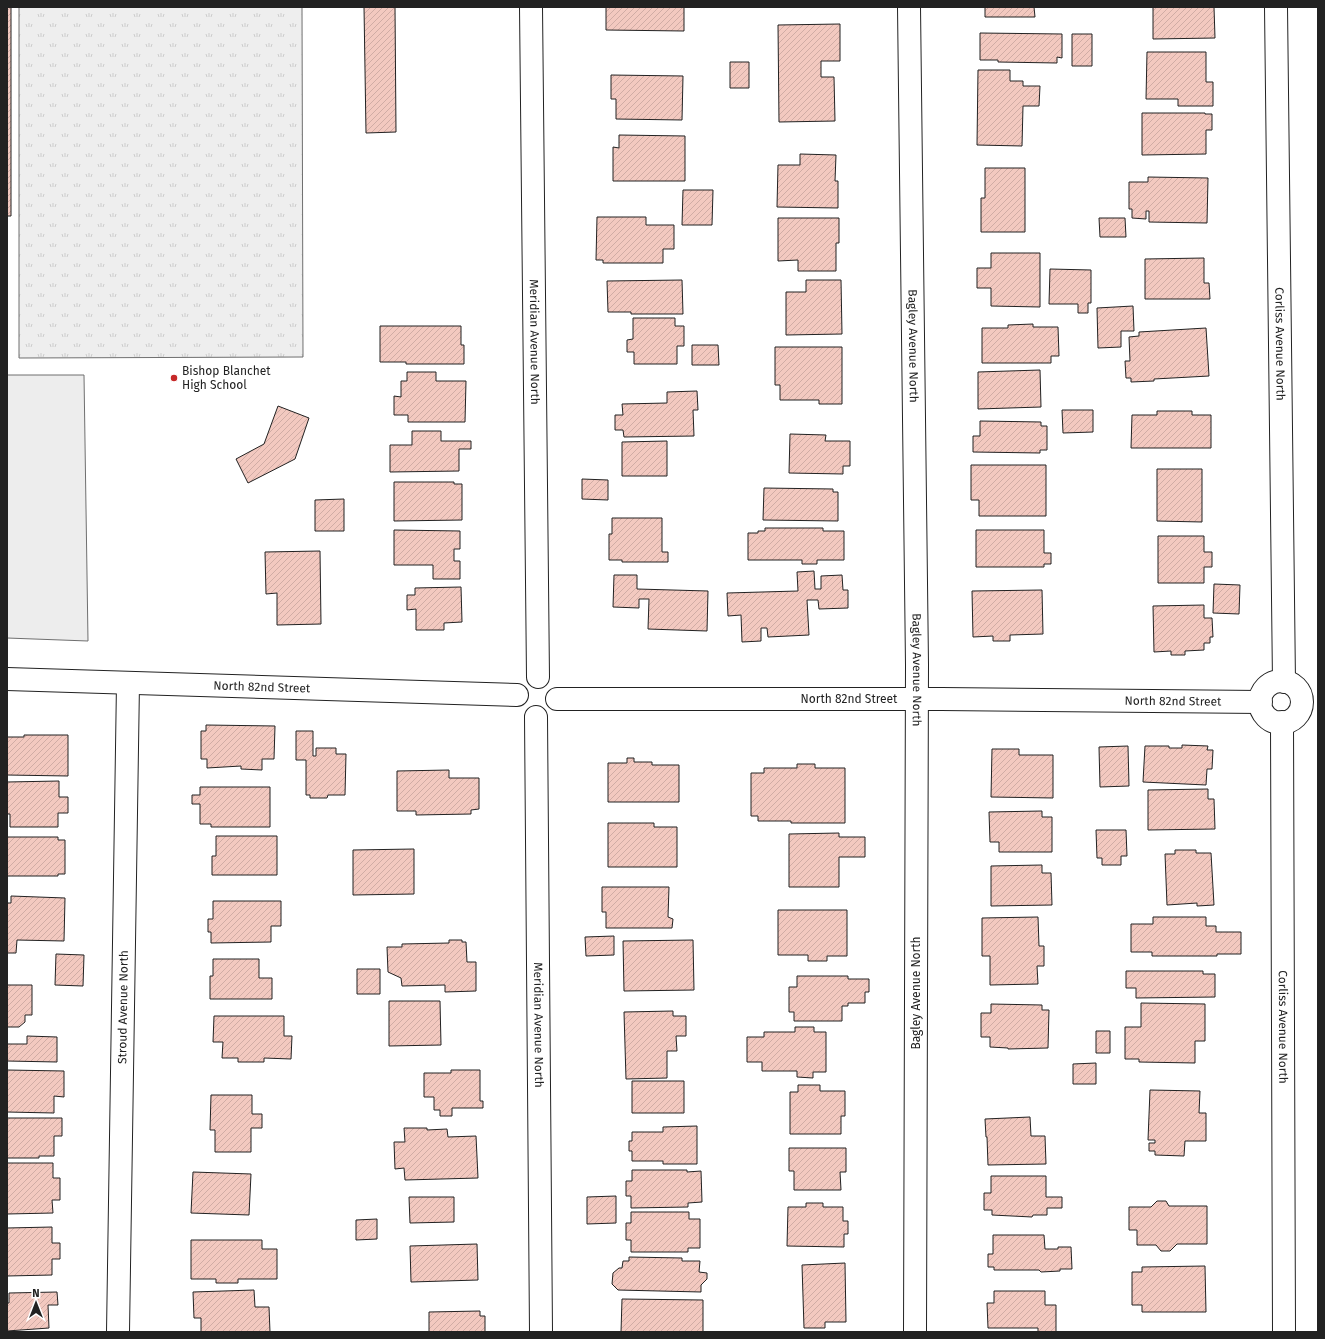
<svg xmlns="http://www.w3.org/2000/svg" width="1325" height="1339" font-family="'Fira Sans',sans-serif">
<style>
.park{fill:url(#park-tufts);stroke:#6f6f6f}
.parking{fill:#ededed;stroke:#6f6f6f}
.building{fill:url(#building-hatch);stroke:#222}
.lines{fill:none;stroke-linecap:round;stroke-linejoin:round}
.minor-casing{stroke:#222;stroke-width:24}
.minor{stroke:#fff;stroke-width:22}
.poi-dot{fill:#c62828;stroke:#fff;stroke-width:1.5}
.labels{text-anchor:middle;stroke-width:3;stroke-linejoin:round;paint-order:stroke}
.street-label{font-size:12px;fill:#222;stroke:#fff}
.poi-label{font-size:12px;fill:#222;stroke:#fff;text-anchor:start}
</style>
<defs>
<pattern id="park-tufts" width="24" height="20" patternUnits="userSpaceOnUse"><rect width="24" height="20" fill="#eee"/><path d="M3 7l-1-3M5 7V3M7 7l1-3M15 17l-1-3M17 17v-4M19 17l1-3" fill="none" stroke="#ccc"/></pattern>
<pattern id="building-hatch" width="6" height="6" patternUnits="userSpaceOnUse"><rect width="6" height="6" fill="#f3c9c0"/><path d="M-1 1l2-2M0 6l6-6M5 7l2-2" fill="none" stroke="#d0aca5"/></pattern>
</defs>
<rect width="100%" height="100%" fill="#fff"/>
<path class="park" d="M 19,7 L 302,7 L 303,357 L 19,358 Z"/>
<path class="parking" d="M 7,375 L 84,375 L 88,641 L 7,638 Z"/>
<path class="building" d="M 7,7 L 11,7 L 11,216 L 7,216 Z
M 364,7 L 395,7 L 396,132 L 366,133 Z
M 606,7 L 684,7 L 684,31 L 606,30 Z
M 985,7 L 1034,7 L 1035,17 L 985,17 Z
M 1153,7 L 1214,7 L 1215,38 L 1153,39 Z
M 840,24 L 840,61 L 821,61 L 821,77 L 834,77 L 835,121 L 779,122 L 778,25 Z
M 980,33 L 1062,34 L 1062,58 L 1057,57 L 1057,63 L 998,62 L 998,60 L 980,60 Z
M 1072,34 L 1092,34 L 1092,66 L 1072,66 Z
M 1147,52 L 1206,52 L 1206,82 L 1213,82 L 1213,106 L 1178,106 L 1178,99 L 1146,99 Z
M 730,62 L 749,62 L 749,88 L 730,88 Z
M 978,70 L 1010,70 L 1010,81 L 1023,81 L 1023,86 L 1040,86 L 1039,106 L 1023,106 L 1022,146 L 977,145 Z
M 611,75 L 683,76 L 682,120 L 616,119 L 616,99 L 611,99 Z
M 1142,113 L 1205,113 L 1205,114 L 1212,114 L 1212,130 L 1206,130 L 1206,154 L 1142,155 Z
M 619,135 L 685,136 L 685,181 L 613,181 L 613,147 L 619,148 Z
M 800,154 L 836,155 L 835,181 L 838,181 L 838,208 L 777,207 L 778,165 L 800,165 Z
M 985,168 L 1025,168 L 1025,232 L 981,232 L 981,198 L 985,198 Z
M 1148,177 L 1208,178 L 1207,223 L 1149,222 L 1149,211 L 1146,211 L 1146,219 L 1132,218 L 1132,209 L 1129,209 L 1129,182 L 1148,182 Z
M 683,190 L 713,190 L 712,225 L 682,225 Z
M 597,217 L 646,217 L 646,225 L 674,225 L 674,249 L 663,249 L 663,263 L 603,263 L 603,260 L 596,260 Z
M 778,218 L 839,218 L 839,243 L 836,243 L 836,271 L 798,271 L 798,260 L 778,261 Z
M 1099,218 L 1125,218 L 1126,237 L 1100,237 Z
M 991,253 L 1040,253 L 1040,307 L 991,306 L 991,288 L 977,288 L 977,268 L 991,268 Z
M 1204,258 L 1204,283 L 1209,283 L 1210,299 L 1145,299 L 1145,259 Z
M 1050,269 L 1091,270 L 1091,303 L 1088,303 L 1088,313 L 1078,313 L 1078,304 L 1049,304 Z
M 682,280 L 683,314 L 631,314 L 631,312 L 608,312 L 607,281 Z
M 806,280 L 841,280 L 842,334 L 786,335 L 786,292 L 806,292 Z
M 1133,306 L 1134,331 L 1121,331 L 1121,347 L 1098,348 L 1097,308 Z
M 633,318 L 675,318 L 675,326 L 684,326 L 684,346 L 677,346 L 677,364 L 634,364 L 634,352 L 627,352 L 627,340 L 633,339 Z
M 1033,324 L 1033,327 L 1058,327 L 1059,356 L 1051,356 L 1051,363 L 982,363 L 982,328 L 1008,328 L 1008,325 Z
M 380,326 L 461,326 L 461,345 L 464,345 L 464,364 L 406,364 L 406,362 L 380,362 Z
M 1206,328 L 1209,376 L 1154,379 L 1154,381 L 1131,382 L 1131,378 L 1126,378 L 1125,361 L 1130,361 L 1129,337 L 1139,336 L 1139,332 Z
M 692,345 L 718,345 L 719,365 L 692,365 Z
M 775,347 L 842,347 L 842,404 L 819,404 L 819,400 L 780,400 L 780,385 L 775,385 Z
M 1040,370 L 1041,407 L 978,409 L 978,372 Z
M 407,372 L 436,372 L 436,381 L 466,381 L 465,422 L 408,422 L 408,415 L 394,415 L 394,396 L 401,397 L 401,381 L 407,381 Z
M 697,391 L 698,410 L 693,410 L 694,436 L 624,437 L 623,430 L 615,430 L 615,415 L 623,415 L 622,404 L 667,403 L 667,392 Z
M 278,406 L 309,418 L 295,459 L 248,483 L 236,459 L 264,444 Z
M 1062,410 L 1093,410 L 1093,432 L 1063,433 Z
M 1157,411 L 1192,411 L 1192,415 L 1211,415 L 1211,448 L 1131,448 L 1132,415 L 1157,415 Z
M 980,421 L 1041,422 L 1041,426 L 1047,426 L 1047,450 L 1040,450 L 1040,453 L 973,452 L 973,436 L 980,436 Z
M 412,431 L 441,431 L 441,441 L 471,441 L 471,449 L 459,449 L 459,471 L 390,472 L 390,445 L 412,445 Z
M 790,434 L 826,435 L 825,441 L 850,441 L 850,466 L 843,466 L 843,474 L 789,473 Z
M 667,441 L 667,476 L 622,476 L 622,442 Z
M 971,465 L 1046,465 L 1046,516 L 979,516 L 979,500 L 971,500 Z
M 1157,469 L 1202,469 L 1202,522 L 1157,521 Z
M 582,479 L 608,480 L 608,500 L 582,499 Z
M 394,482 L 454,482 L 454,484 L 462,484 L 462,520 L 394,521 Z
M 764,488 L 833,489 L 833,492 L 838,492 L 838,521 L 763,520 Z
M 344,499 L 344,531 L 315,531 L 315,500 Z
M 612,518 L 662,518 L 662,552 L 668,552 L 668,562 L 622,562 L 622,560 L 609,560 L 609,534 L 612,534 Z
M 765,528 L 823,528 L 823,531 L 844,531 L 844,560 L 817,560 L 817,564 L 802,564 L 802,560 L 748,560 L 748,533 L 758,533 L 758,531 L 765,531 Z
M 394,530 L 460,531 L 460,549 L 454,549 L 454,561 L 460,561 L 460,579 L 433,579 L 433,565 L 394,565 Z
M 976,530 L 1044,530 L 1044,553 L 1051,553 L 1051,564 L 1044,564 L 1044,567 L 976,567 Z
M 1158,536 L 1204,536 L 1204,552 L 1212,552 L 1212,567 L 1204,567 L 1204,583 L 1158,583 Z
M 320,551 L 321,624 L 277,625 L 277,593 L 266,594 L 265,552 Z
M 814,571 L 815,589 L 821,589 L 821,576 L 842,575 L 843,590 L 848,590 L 848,608 L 819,609 L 818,600 L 807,600 L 809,635 L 768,637 L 767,628 L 761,628 L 761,641 L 742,642 L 741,615 L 728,616 L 727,593 L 798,591 L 797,572 Z
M 614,575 L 637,575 L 637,589 L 708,591 L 707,631 L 648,629 L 649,599 L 639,599 L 639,608 L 613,607 Z
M 1214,584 L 1240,585 L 1239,614 L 1213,613 Z
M 461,587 L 462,622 L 444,623 L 444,630 L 416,630 L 416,609 L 407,610 L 407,595 L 415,595 L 415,588 Z
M 1042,590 L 1043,634 L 1010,635 L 1010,641 L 993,641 L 993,636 L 973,637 L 972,591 Z
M 1204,605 L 1204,618 L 1212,618 L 1213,637 L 1210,637 L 1210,643 L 1204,643 L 1204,650 L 1185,651 L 1185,655 L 1171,655 L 1171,651 L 1154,652 L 1153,606 Z
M 206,725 L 275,726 L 274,759 L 262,759 L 262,770 L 241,769 L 241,766 L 207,768 L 207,759 L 201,759 L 201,731 L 206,731 Z
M 296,731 L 313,731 L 313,756 L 316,756 L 316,748 L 336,748 L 336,754 L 346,754 L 345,795 L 328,795 L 327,798 L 310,798 L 310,795 L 306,795 L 306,760 L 296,760 Z
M 24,735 L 68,735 L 68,776 L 7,775 L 7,737 L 24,737 Z
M 1182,745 L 1208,746 L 1207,750 L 1213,750 L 1212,769 L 1207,769 L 1206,785 L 1143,782 L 1145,746 L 1169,746 L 1169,748 L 1182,748 Z
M 1128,746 L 1129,786 L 1100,787 L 1099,747 Z
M 992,749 L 1019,749 L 1019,755 L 1053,755 L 1053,798 L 991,797 Z
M 627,758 L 634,758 L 634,762 L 652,762 L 652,765 L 679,765 L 679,802 L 608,802 L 608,763 L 627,763 Z
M 797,764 L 815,764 L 815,768 L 845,768 L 845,823 L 791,823 L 791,821 L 758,821 L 758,816 L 751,816 L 751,773 L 764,773 L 764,768 L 797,768 Z
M 449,770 L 449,778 L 479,778 L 479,809 L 471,810 L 471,814 L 416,815 L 416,811 L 397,811 L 397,771 Z
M 59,781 L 59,797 L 68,797 L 68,813 L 58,813 L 58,827 L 10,827 L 10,814 L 7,814 L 7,782 Z
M 200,787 L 270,787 L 270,827 L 211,827 L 211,824 L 200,824 L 200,804 L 192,804 L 192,795 L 200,795 Z
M 1208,789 L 1208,799 L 1214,799 L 1215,829 L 1148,830 L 1148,790 Z
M 1042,811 L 1042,817 L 1052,817 L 1052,852 L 999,852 L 999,842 L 990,842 L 989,812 Z
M 608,823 L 654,823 L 654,827 L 677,827 L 677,867 L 608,867 Z
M 1096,830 L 1126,830 L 1127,856 L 1121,856 L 1121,865 L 1102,865 L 1102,858 L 1097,858 Z
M 839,833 L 839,837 L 865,837 L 865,857 L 839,857 L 839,887 L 789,887 L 789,834 Z
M 216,836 L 277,836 L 277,875 L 212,875 L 212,856 L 216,856 Z
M 7,837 L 58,837 L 58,840 L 65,840 L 65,874 L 58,874 L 58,876 L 7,876 Z
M 414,849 L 414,894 L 353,895 L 353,850 Z
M 1175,850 L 1196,850 L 1196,853 L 1211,853 L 1214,905 L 1197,906 L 1197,903 L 1167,905 L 1165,854 L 1175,854 Z
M 1042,865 L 1042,873 L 1051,873 L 1052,905 L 991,906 L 991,866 Z
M 602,887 L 669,887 L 668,917 L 673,919 L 672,928 L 606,928 L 606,912 L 602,912 Z
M 11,896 L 65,898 L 64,941 L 17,940 L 16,953 L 7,953 L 7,903 L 11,903 Z
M 213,901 L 281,901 L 281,926 L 271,926 L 271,942 L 211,943 L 211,932 L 208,932 L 208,919 L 213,919 Z
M 778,910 L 847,910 L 847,956 L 827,956 L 827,961 L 808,961 L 808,955 L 778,955 Z
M 1038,917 L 1039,946 L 1044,946 L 1044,966 L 1037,966 L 1038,984 L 990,985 L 990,956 L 982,956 L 982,918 Z
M 1153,917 L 1206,917 L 1206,926 L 1216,926 L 1216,932 L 1241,932 L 1241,954 L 1217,954 L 1217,956 L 1152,956 L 1152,952 L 1131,952 L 1131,924 L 1153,924 Z
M 614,936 L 614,955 L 586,956 L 585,937 Z
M 449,940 L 462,940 L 462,942 L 466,942 L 467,962 L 476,962 L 476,991 L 445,992 L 445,985 L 402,986 L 401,978 L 388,972 L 387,947 L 402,947 L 402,944 L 449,943 Z
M 693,940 L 694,990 L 624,991 L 623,941 Z
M 56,954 L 84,955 L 83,986 L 55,985 Z
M 213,959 L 259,959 L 259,978 L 272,978 L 272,999 L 210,999 L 210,976 L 213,976 Z
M 357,969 L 380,969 L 380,994 L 357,994 Z
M 1126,971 L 1203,971 L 1203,974 L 1215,974 L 1215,997 L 1136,998 L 1136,988 L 1126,988 Z
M 797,976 L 848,976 L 848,979 L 869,979 L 869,992 L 865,992 L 865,1003 L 848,1003 L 848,1006 L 842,1006 L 842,1021 L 794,1021 L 794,1012 L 789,1012 L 789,987 L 797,987 Z
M 7,985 L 32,985 L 32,1015 L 25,1015 L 25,1022 L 19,1027 L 7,1027 Z
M 389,1001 L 440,1001 L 441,1045 L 389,1046 Z
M 1141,1003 L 1205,1004 L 1205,1041 L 1195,1041 L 1195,1063 L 1139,1062 L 1139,1059 L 1125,1059 L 1125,1027 L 1141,1027 Z
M 991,1004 L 1042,1005 L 1042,1010 L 1049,1010 L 1048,1048 L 1008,1049 L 1008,1048 L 990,1047 L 990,1037 L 981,1037 L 981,1013 L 991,1013 Z
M 673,1011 L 673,1016 L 686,1016 L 686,1036 L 676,1036 L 677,1051 L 667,1051 L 667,1078 L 626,1079 L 624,1012 Z
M 214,1016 L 284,1016 L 284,1036 L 292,1036 L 291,1059 L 264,1058 L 264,1062 L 238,1062 L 238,1058 L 222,1058 L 223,1042 L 213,1042 Z
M 795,1027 L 814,1027 L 814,1032 L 826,1032 L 826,1072 L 813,1072 L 813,1078 L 797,1077 L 797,1071 L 762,1071 L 762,1062 L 747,1062 L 747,1037 L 764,1037 L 764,1032 L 795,1032 Z
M 1096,1031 L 1110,1031 L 1110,1053 L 1096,1053 Z
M 27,1036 L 57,1037 L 57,1062 L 7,1061 L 7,1044 L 27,1044 Z
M 1096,1063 L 1096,1084 L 1073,1084 L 1073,1064 Z
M 7,1070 L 64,1071 L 64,1097 L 54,1096 L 54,1113 L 7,1112 Z
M 451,1070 L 480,1070 L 480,1101 L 483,1101 L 483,1108 L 452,1108 L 452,1116 L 440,1116 L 440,1110 L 434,1110 L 434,1097 L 424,1097 L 424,1073 L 451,1073 Z
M 632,1081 L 684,1081 L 684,1113 L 632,1113 Z
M 798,1085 L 820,1085 L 820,1091 L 845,1091 L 845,1116 L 841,1116 L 841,1134 L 790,1134 L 790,1092 L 798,1092 Z
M 1150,1090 L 1200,1091 L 1199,1113 L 1206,1113 L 1206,1141 L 1185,1141 L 1184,1156 L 1155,1155 L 1155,1151 L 1149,1151 L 1149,1143 L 1155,1143 L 1155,1140 L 1148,1140 Z
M 211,1095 L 252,1095 L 252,1114 L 262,1114 L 262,1128 L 251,1128 L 251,1152 L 215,1152 L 215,1130 L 210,1130 Z
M 1030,1117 L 1031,1136 L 1045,1136 L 1046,1164 L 988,1165 L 987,1137 L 986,1137 L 985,1119 Z
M 7,1118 L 62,1118 L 62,1136 L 54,1136 L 54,1156 L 39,1156 L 39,1158 L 7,1158 Z
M 697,1126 L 697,1164 L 663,1164 L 663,1161 L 632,1161 L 632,1151 L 629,1151 L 629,1141 L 632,1141 L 632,1132 L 663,1132 L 663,1127 Z
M 404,1128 L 427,1128 L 427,1130 L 447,1129 L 448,1137 L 476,1136 L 478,1178 L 405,1180 L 404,1168 L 395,1169 L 394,1142 L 405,1142 Z
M 789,1148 L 846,1148 L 846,1172 L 840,1172 L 841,1190 L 794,1190 L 794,1171 L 789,1171 Z
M 7,1163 L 53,1163 L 53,1178 L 60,1178 L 60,1200 L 52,1200 L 53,1213 L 7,1214 Z
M 632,1170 L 687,1170 L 687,1172 L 701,1171 L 702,1202 L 688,1203 L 688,1207 L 631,1208 L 631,1196 L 626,1196 L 626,1181 L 632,1181 Z
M 193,1172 L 251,1174 L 249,1215 L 191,1213 Z
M 991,1176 L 1046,1176 L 1046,1197 L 1062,1197 L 1062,1208 L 1047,1208 L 1047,1215 L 1033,1215 L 1032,1217 L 992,1215 L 992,1210 L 984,1210 L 984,1193 L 991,1193 Z
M 616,1196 L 616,1223 L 587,1224 L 587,1197 Z
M 409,1197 L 454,1197 L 454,1222 L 410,1223 Z
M 1157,1201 L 1166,1201 L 1169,1206 L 1207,1206 L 1207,1244 L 1177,1244 L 1170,1251 L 1161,1251 L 1156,1245 L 1137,1245 L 1137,1230 L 1129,1230 L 1129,1207 L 1151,1207 Z
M 806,1203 L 823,1203 L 823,1207 L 843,1207 L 843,1221 L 848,1221 L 848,1234 L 844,1234 L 844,1247 L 787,1246 L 788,1207 L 806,1207 Z
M 631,1212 L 689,1212 L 689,1219 L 700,1219 L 700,1248 L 688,1248 L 688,1252 L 631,1252 L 631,1240 L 626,1240 L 626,1223 L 631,1223 Z
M 377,1219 L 377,1239 L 356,1240 L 356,1220 Z
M 52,1227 L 52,1243 L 60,1243 L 60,1259 L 52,1259 L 52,1275 L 7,1276 L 7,1228 Z
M 993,1235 L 1044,1235 L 1045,1249 L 1058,1249 L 1058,1247 L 1071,1247 L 1072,1269 L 1060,1269 L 1060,1271 L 1041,1272 L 1039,1270 L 994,1270 L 994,1267 L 988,1267 L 988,1254 L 993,1254 Z
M 191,1240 L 262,1240 L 262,1249 L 277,1249 L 277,1279 L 238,1279 L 238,1283 L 216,1283 L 216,1279 L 191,1279 Z
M 477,1244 L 478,1280 L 411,1282 L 410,1246 Z
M 629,1257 L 682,1258 L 682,1261 L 700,1261 L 699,1272 L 707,1273 L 707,1279 L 701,1285 L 701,1292 L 618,1290 L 612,1284 L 613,1273 L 619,1268 L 622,1268 L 623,1261 L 629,1261 Z
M 845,1263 L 846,1322 L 825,1322 L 825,1328 L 804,1328 L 802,1265 Z
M 1205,1266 L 1206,1312 L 1142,1312 L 1142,1305 L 1132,1305 L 1132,1272 L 1142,1272 L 1142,1267 Z
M 254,1290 L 255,1307 L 269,1307 L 270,1332 L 201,1332 L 201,1318 L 194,1318 L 193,1292 Z
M 994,1291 L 1045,1291 L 1045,1305 L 1056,1305 L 1056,1332 L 1038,1332 L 1038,1328 L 988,1328 L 987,1303 L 994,1303 Z
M 57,1292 L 58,1305 L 48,1305 L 49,1328 L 7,1331 L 7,1303 L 9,1303 L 9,1293 Z
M 622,1299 L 703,1300 L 703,1332 L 621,1332 Z
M 480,1311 L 480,1316 L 485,1316 L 485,1332 L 429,1332 L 429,1312 Z"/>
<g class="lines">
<g class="minor-casing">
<g id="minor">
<path id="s1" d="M 531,7 L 538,677"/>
<path id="s2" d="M 909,7 L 917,665 L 915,1332"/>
<path id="s3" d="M 1276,7 L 1284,682"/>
<path id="s4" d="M 7,679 L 517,695"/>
<circle cx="1281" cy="702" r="21"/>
<path id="s5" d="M 557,699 L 941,699 L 1261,702"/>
<path id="s6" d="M 536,717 L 541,1332"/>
<path id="s7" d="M 1282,722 L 1284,1332"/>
<path id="s8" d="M 118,1332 L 128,683"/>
</g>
</g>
<use href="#minor" class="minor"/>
</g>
<circle class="poi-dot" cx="174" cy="378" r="4"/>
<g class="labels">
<g class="street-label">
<text dy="4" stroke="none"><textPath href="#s1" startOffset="335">Meridian Avenue North</textPath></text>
<text dy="4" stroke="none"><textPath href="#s3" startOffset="337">Corliss Avenue North</textPath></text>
<text dy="4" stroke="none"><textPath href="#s2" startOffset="339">Bagley Avenue North</textPath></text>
<text dy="4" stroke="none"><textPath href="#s2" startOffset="663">Bagley Avenue North</textPath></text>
<text dy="4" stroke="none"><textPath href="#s4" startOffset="255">North 82nd Street</textPath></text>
<text dy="4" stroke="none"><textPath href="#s5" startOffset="292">North 82nd Street</textPath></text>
<text dy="4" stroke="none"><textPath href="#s5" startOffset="616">North 82nd Street</textPath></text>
<text transform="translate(916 993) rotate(-90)" y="4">Bagley Avenue North</text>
<text dy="4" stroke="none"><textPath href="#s8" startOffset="325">Stroud Avenue North</textPath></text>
<text dy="4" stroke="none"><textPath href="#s6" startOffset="308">Meridian Avenue North</textPath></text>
<text dy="4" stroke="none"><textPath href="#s7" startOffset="305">Corliss Avenue North</textPath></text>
</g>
<g class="poi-label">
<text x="182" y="375">Bishop Blanchet<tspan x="182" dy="14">High School</tspan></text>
</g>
</g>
<rect width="1325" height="1339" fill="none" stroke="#222222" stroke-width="16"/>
<g transform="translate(36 1303)" stroke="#ffffff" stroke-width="3" paint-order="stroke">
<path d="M0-3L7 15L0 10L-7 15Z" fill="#222222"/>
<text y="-6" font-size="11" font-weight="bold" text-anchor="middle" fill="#222222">N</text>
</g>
</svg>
